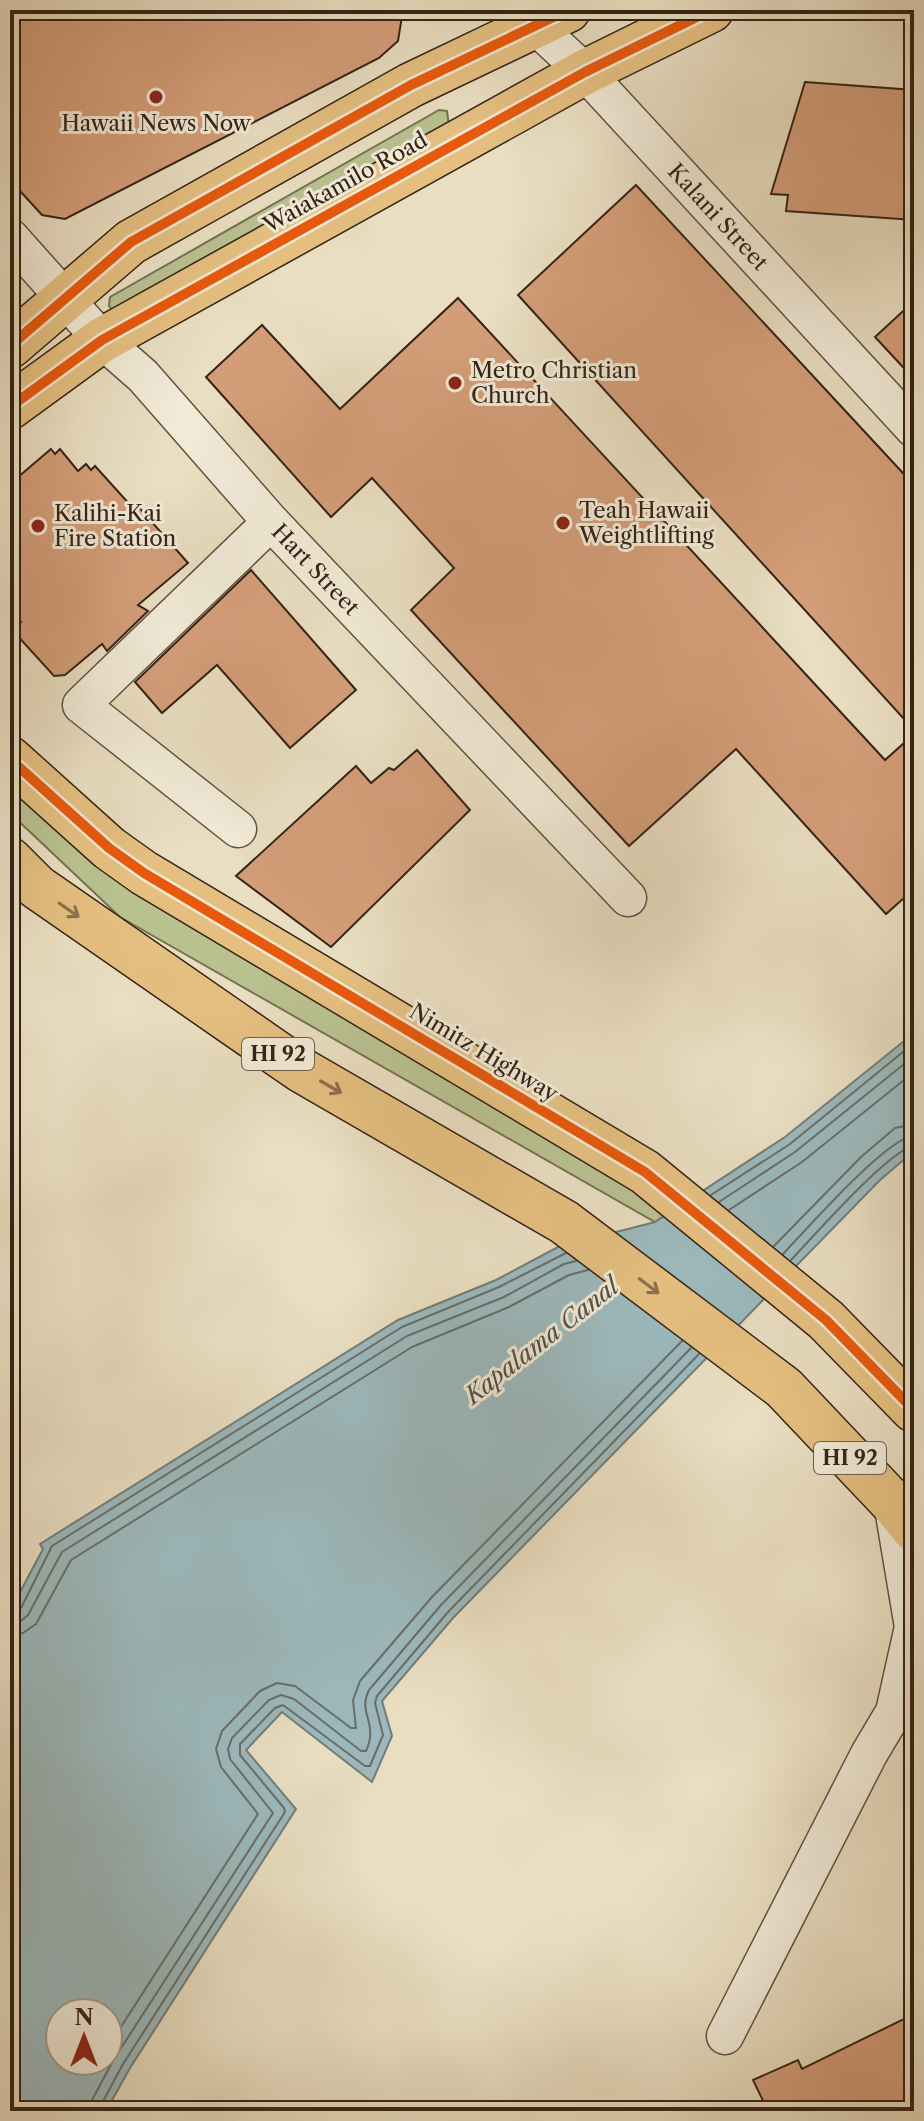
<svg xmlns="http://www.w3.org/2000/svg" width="924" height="2121" font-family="'Libre Caslon Text',serif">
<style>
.green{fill:#b9c191;stroke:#767253;stroke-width:2}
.water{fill:#9cb9bd;stroke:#727d7a;stroke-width:2;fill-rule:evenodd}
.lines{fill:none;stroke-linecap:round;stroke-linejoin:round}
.shore{stroke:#686e69;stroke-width:2}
.building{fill:#d39d78;stroke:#342315;stroke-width:2}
.minor-casing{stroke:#615240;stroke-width:39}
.major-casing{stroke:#342315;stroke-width:47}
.minor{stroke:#f1ead7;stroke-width:36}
.major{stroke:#e4bf80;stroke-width:44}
.cycleway-casing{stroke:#f1ead7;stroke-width:15}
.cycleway{stroke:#e8590c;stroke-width:10}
.oneway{stroke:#8c714a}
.poi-dot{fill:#8f2418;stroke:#f1ead7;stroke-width:3}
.labels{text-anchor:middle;stroke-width:6;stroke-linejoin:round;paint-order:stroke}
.shield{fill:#f1ead7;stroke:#6d5f4f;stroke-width:2}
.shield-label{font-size:20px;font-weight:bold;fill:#342315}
.poi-label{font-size:22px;fill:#342315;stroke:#f1ead7;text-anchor:start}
.street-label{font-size:22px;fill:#342315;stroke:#f1ead7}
.water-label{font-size:24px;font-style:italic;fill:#535047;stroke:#f1ead7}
</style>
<rect width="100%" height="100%" fill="#e9dec1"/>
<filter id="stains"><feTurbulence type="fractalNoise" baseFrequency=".0025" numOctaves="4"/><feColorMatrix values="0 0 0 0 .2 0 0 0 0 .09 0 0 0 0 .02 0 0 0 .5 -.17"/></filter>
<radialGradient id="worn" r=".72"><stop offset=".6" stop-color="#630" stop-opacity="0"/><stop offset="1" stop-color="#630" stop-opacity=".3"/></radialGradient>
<path class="green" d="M 439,110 L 447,111 L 449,126 L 113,311 L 109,306 L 110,297 Z
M 10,787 L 686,1202 L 655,1222 L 120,917 L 10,813 Z"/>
<path class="water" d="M 914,1033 L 914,1151 L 880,1180 L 453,1618 L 382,1701 L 392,1736 L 372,1782 L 282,1712 L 246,1750 L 296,1809 L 130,2068 L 106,2111 L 10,2111 L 10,1611 L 43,1549 L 40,1544 L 398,1320 L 496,1280 L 558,1247 L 655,1222 L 785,1137 ZM 60,2013 L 108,2013 L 108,2061 L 60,2061 Z"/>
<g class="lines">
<path class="shore" d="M 711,1195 L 790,1144 L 914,1043
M 719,1202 L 795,1152 L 914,1056
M 729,1210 L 802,1162 L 914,1072
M 774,1246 L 861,1157 L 895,1128 L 914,1124
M 783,1254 C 806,1230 887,1137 914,1136
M 791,1260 C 811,1239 891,1148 914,1146
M 10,1613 L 21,1608 L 52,1546 L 402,1327 L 499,1287 L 566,1253
M 10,1623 L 21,1621 L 28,1615 L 62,1552 L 407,1336 L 504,1297 L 564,1264 L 576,1261
M 10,1635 L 23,1633 L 36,1624 L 71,1560 L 412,1347 L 509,1307 L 569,1275 L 588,1270
M 108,2047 L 258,1814 L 221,1767 L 216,1749 L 222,1731 L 260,1691 L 277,1683 L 295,1686 L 351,1728 L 356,1728 L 353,1700 L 360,1681 L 432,1597 L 682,1341
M 90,2111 L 92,2100 L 114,2059 L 273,1813 L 230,1759 L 228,1749 L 232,1738 L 269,1700 L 281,1695 L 294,1699 L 361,1751 L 366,1751 C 379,1723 357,1713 369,1690 L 441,1605 L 691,1348
M 100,2111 L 101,2105 L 123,2064 L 285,1812 L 284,1808 L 240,1755 L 240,1744 L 275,1708 L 283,1705 L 365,1766 L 370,1766 L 383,1735 L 375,1703 L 377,1696 L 448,1612 L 699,1354"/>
</g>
<path class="building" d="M 10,10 L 403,10 L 398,41 L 379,58 L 65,219 L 42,215 L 10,180 Z
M 805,82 L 914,90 L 914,220 L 786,211 L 788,195 L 771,194 Z
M 636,185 L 914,485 L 914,730 L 518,295 Z
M 458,298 L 885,760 L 914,734 L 914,889 L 886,914 L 736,749 L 629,846 L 411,610 L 454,568 L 372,478 L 331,517 L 206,377 L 262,325 L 340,409 Z
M 914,301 L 914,379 L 875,337 Z
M 51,449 L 55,454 L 60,449 L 78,471 L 86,464 L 91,470 L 95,466 L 132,507 L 136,504 L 188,563 L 138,605 L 148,611 L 107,651 L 102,644 L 65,675 L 54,676 L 15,633 L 20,629 L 17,626 L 21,622 L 10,609 L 10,484 Z
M 251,570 L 356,690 L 290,748 L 217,665 L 162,713 L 135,682 Z
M 417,750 L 470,810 L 331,947 L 236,876 L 356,766 L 371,783 L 389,768 L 394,770 Z
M 914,2014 L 914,2111 L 768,2111 L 753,2080 L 798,2060 L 802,2069 Z"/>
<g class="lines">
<g class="minor-casing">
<g id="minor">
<path id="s1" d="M 518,10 L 585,72 L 914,429"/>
<path id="s2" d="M 10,237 L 102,340 L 143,376 L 271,522 L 628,898"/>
<path d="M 238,829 L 81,705 L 271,522"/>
<path d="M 892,1502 L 913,1627 L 894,1712"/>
<path d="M 725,2036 L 869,1754 L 894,1712 L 914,1693"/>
</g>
</g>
<g class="major-casing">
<path id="major" d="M 10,346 L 131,242 L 411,85 L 568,10
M 10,407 L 102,340 L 585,72 L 711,10
M 10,759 L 109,848 L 144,873 L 645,1172 L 826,1320 L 914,1410
M 10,860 L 37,887 L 301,1070 L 564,1222 L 784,1388 L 892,1502 L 914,1529"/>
</g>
<use href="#minor" class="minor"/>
<use href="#major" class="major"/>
<g class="cycleway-casing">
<path id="cycleway" d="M 10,346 L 131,242 L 411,85 L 568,10
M 10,407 L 102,340 L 585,72 L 711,10
M 10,759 L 109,848 L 144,873 L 645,1172 L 826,1320 L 914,1410"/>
</g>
<use href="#cycleway" class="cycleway"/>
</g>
<defs><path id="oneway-shaft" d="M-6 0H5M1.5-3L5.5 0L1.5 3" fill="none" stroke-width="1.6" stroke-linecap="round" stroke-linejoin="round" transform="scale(2)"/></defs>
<g class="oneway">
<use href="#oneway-shaft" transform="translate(69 910) rotate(35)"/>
<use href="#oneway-shaft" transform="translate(331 1087) rotate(30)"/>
<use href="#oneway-shaft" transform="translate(649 1286) rotate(37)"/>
</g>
<g class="poi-dot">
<circle cx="156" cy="97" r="8"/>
<circle cx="455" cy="383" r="8"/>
<circle cx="563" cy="523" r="8"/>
<circle cx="38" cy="526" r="8"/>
</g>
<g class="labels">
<g class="shield">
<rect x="242" y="1038" width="72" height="32" rx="6"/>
<rect x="814" y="1442" width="72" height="32" rx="6"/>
</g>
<g class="shield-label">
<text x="278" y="1061">HI 92</text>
<text x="850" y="1465">HI 92</text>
</g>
<g class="poi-label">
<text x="156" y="131" text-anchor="middle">Hawaii News Now</text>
<text x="471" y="378">Metro Christian<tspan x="471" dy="25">Church</tspan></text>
<text x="579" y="518">Teah Hawaii<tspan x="579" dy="25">Weightlifting</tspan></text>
<text x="54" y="521">Kalihi-Kai<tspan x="54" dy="25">Fire Station</tspan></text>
</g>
<g class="street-label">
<text transform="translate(345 182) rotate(-29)" y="8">Waiakamilo Road</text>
<text dy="8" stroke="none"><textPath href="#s1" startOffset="288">Kalani Street</textPath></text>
<text dy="8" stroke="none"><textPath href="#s2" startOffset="452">Hart Street</textPath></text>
<text transform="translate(484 1052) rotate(31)" y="8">Nimitz Highway</text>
</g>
<g class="water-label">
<text transform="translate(542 1341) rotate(-38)" y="8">Kapalama Canal</text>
</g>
</g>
<rect width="924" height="2121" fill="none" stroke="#e9dec1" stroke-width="40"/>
<rect x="12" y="12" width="900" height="2097" fill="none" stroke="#342315" stroke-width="4"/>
<rect x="20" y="20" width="884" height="2081" fill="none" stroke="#342315" stroke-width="2"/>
<g transform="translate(84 2037)"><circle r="38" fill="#f1ead7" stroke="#a59a89" stroke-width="2"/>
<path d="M0-6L14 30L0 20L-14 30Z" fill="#8f2418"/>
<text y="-12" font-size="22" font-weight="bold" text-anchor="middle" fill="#342315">N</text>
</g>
<rect width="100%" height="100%" filter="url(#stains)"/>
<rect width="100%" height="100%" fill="url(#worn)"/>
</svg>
